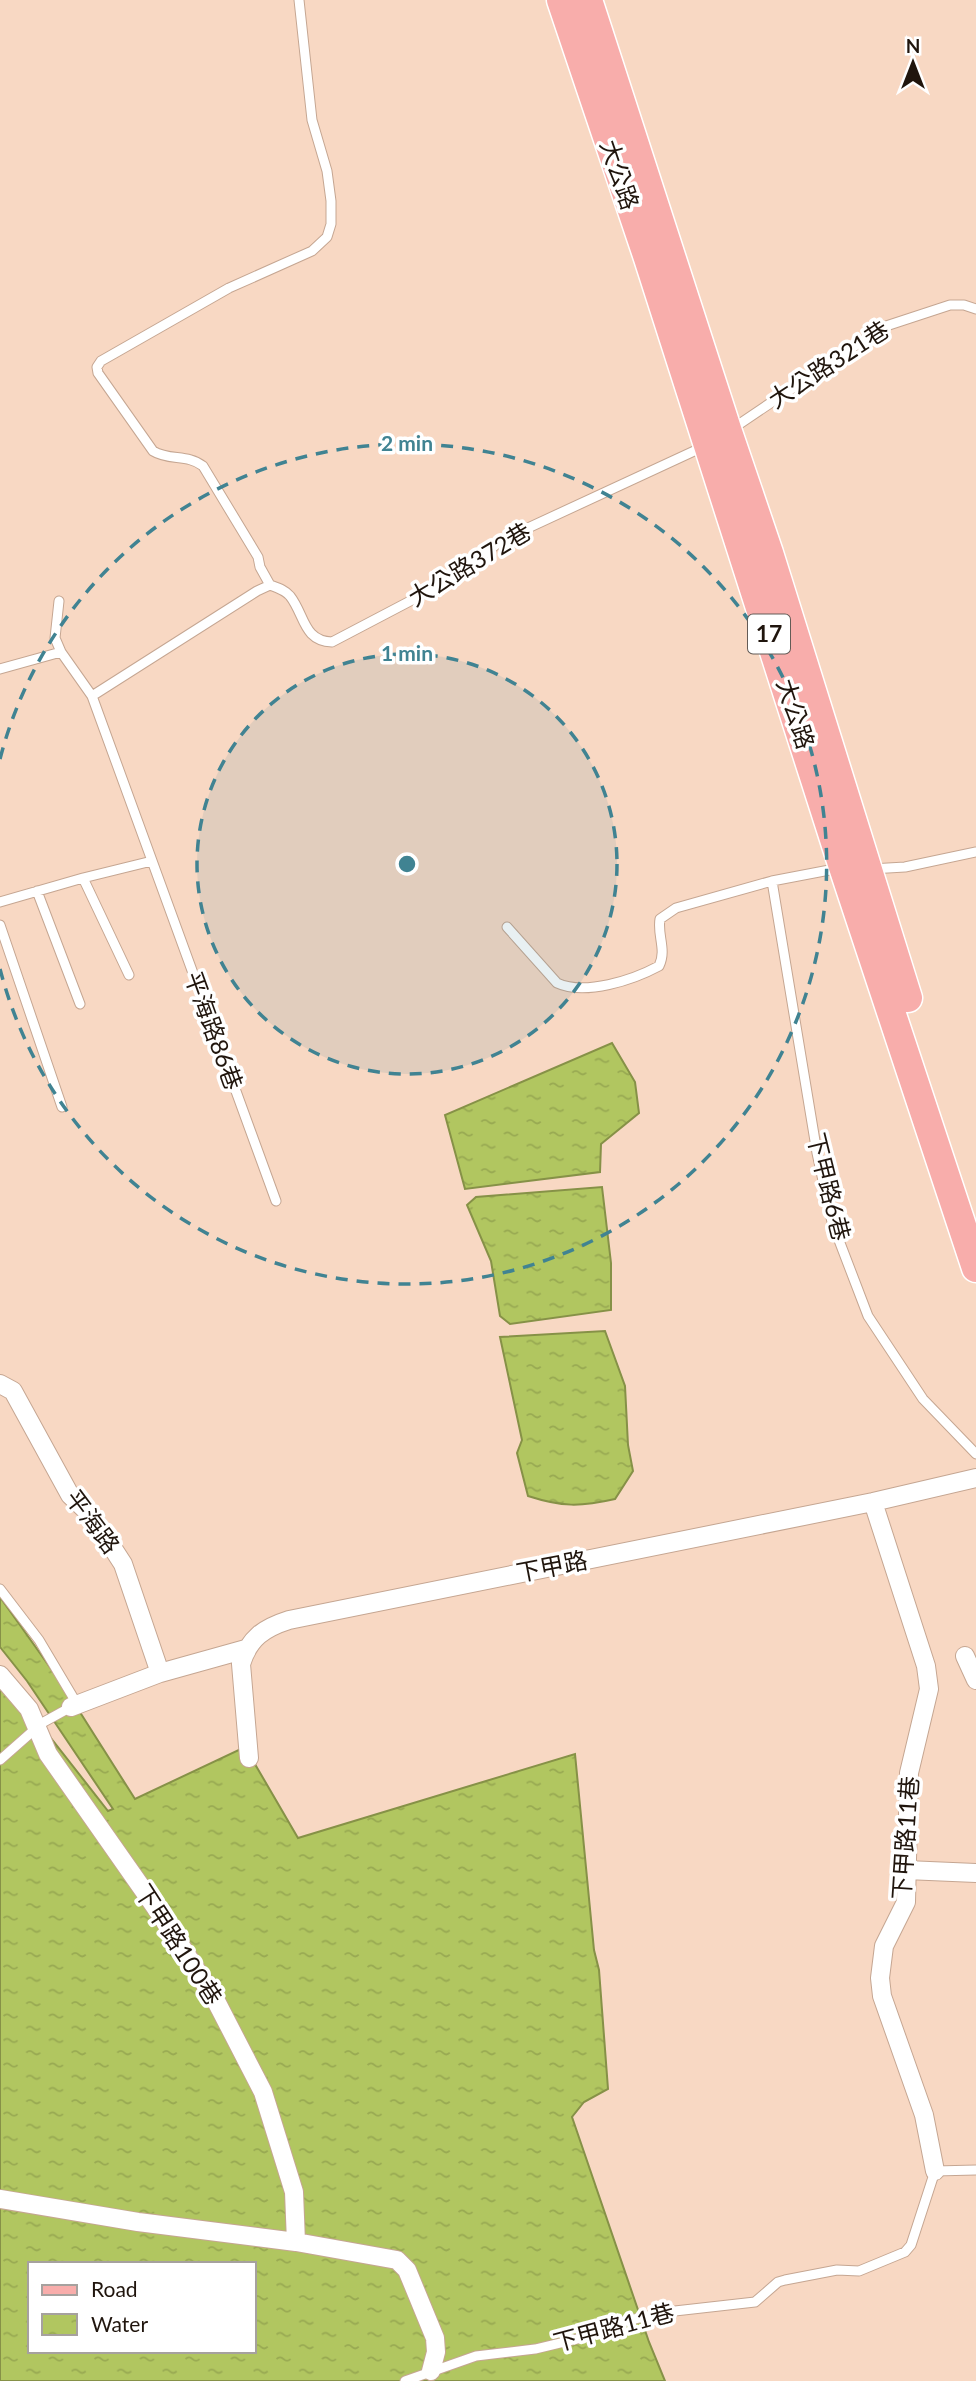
<svg xmlns="http://www.w3.org/2000/svg" width="976" height="2381" font-family="Lato,'Noto Sans TC',sans-serif">
<style>
.water{fill:url(#water-ripples);stroke:#869147;stroke-width:2;fill-rule:evenodd}
.lines{fill:none;stroke-linecap:round;stroke-linejoin:round}
.service-casing{stroke:#c5a692;stroke-width:11}
.minor-casing{stroke:#c5a692;stroke-width:20}
.primary-casing{stroke:#fff;stroke-width:31}
.service{stroke:#fff;stroke-width:9}
.minor{stroke:#fff;stroke-width:18}
.primary{stroke:#f8adab;stroke-width:28}
.ring{fill:none;stroke:#408392;stroke-width:3.5;stroke-dasharray:12 9}
.labels{text-anchor:middle;stroke-width:7;stroke-linejoin:round;paint-order:stroke}
.shield{fill:#fff;stroke:#635b56;stroke-width:2}
.shield-label{font-size:23px;font-weight:bold;fill:#20150d}
.street-label{font-size:24px;fill:#20150d;stroke:#fff}
.centre{fill:#408392;stroke:#fff;stroke-width:3.5}
.ring-label{font-size:21px;text-anchor:middle;font-weight:bold;fill:#408392;stroke:#fff;stroke-width:7;stroke-linejoin:round;paint-order:stroke}
</style>
<defs>
<pattern id="water-ripples" width="26" height="14" patternUnits="userSpaceOnUse" patternTransform="scale(1.75)"><rect width="26" height="14" fill="#b1c660"/><path d="M2 4q2-2 4 0t4 0M15 11q2-2 4 0t4 0" fill="none" stroke="#98a952"/></pattern>
</defs>
<rect width="100%" height="100%" fill="#f8d8c3"/>
<path class="water" d="M 612,1043 L 635,1082 L 639,1113 L 601,1144 L 600,1172 L 465,1189 L 445,1115 Z
M 602,1187 L 611,1263 L 611,1310 L 510,1324 L 500,1316 L 491,1261 L 467,1205 L 476,1197 Z
M 605,1331 L 625,1386 L 628,1445 L 633,1471 L 615,1499 C 580,1507 562,1507 528,1496 L 517,1453 L 522,1440 L 500,1337 Z
M 0,1597 L 64,1687 L 135,1799 L 245,1747 L 298,1838 L 575,1754 L 594,1950 L 599,1970 L 608,2089 L 584,2102 L 572,2117 L 649,2342 L 665,2381 L 0,2381 L 0,1673 L 108,1811 L 113,1809 L 27,1681 L 0,1647 ZM 30,2264 L 254,2264 L 254,2351 L 30,2351 Z"/>
<g class="lines">
<g class="service-casing">
<path id="service" d="M 732,429 L 883,327 L 950,305 L 964,305 L 976,309
M 270,585 C 278,588 285,590 290,596 C 305,615 303,641 332,642 L 454,578 L 502,540 L 705,446
M 270,585 L 260,567 L 258,557 L 203,466 C 188,454 169,461 153,451 L 98,373 L 97,367 L 101,361 L 229,288 L 312,251 L 327,237 L 331,224 L 331,201 L 327,171 L 312,120 L 299,0
M 59,601 L 55,638 L 61,652 L 92,696 L 276,1201
M 0,669 L 61,652
M 92,696 L 257,591 L 270,585
M 871,869 L 905,867 L 976,852
M 83,878 L 129,975
M 772,881 L 817,1153 L 832,1222 L 868,1316 L 923,1399 L 976,1454
M 37,891 L 80,1004
M 0,902 L 83,878 L 152,861
M 0,925 L 62,1107
M 507,927 L 557,983 C 585,996 633,980 659,966 C 667,950 657,935 660,919 L 676,908 L 772,881 L 840,868
M 0,1589 L 39,1640 L 77,1704
M 0,1760 L 42,1723 L 71,1707
M 405,2381 L 476,2356 L 535,2349 L 589,2336 L 621,2322 L 666,2312 L 755,2302 L 778,2282 L 785,2280 L 837,2270 L 859,2271 L 905,2252 L 911,2245 L 935,2171 L 976,2170"/>
</g>
<g class="minor-casing">
<path id="minor" d="M 0,1384 L 13,1391 L 70,1495 L 92,1516 L 123,1564 L 160,1673
M 873,1502 L 926,1666 L 929,1689 L 909,1773 L 906,1902 L 884,1946 L 880,1978 L 882,1996 L 924,2115 L 935,2171
M 965,1656 L 976,1680
M 0,1675 L 29,1709 L 48,1754 L 165,1921 L 216,2001 L 263,2092 L 294,2192 L 296,2242
M 71,1707 L 160,1673 L 246,1649
M 249,1758 L 241,1664 C 249,1638 264,1628 289,1620 L 873,1502 L 976,1478
M 906,1870 L 976,1873
M 0,2199 L 138,2222 L 296,2242 L 397,2260 L 407,2270 L 435,2338 L 436,2352 L 431,2371"/>
</g>
<g class="primary-casing">
<path id="primary" d="M 561,0 L 648,258 L 843,867 L 976,1268
M 588,0 L 728,432 L 769,553 L 908,998"/>
</g>
<use href="#service" class="service"/>
<use href="#minor" class="minor"/>
<use href="#primary" class="primary"/>
</g>
<circle cx="407" cy="864" r="210" fill="#408392" fill-opacity=".12"/>
<g class="ring">
<circle cx="407" cy="864" r="210"/>
<path d="M0 759A420 420 0 1 1 0 969"/>
</g>
<g class="labels">
<rect class="shield" x="748" y="614.5" width="42" height="39" rx="5"/>
<g class="shield-label">
<text x="769" y="642">17</text>
</g>
<g class="street-label">
<text transform="translate(619 175) rotate(71)" y="8">大公路</text>
<text transform="translate(829 365) rotate(-33)" y="8">大公路321巷</text>
<text transform="translate(470 565) rotate(-31)" y="8">大公路372巷</text>
<text transform="translate(795 714) rotate(72)" y="8">大公路</text>
<text transform="translate(213 1031) rotate(70)" y="8">平海路86巷</text>
<text transform="translate(828 1187) rotate(76)" y="8">下甲路6巷</text>
<text transform="translate(92 1522) rotate(53)" y="8">平海路</text>
<text transform="translate(552 1567) rotate(-11)" y="8">下甲路</text>
<text transform="translate(906 1838) rotate(-86)" y="8">下甲路11巷</text>
<text transform="translate(178 1945) rotate(57)" y="8">下甲路100巷</text>
<text transform="translate(614 2328) rotate(-15)" y="8">下甲路11巷</text>
</g>
</g>
<circle cx="407" cy="864" r="10" class="centre"/>
<g class="ring-label">
<text x="407" y="451">2 min</text>
<text x="407" y="661">1 min</text>
</g>
<rect x="28" y="2262" width="228" height="91" fill="#ffffff" stroke="#a6a19e" stroke-width="2"/>
<rect x="42" y="2285" width="35" height="10" fill="#f8adab" stroke="#a6a19e" stroke-width="2"/>
<text x="91" y="2297" font-size="21" fill="#20150d">Road</text>
<rect x="42" y="2314" width="35" height="21" fill="url(#water-ripples)" stroke="#a6a19e" stroke-width="2"/>
<text x="91" y="2332" font-size="21" fill="#20150d">Water</text>
<g transform="translate(913 63)" stroke="#ffffff" stroke-width="5" paint-order="stroke">
<path d="M0-5L12 26L0 18L-12 26Z" fill="#20150d"/>
<text y="-10" font-size="19" font-weight="bold" text-anchor="middle" fill="#20150d">N</text>
</g>
</svg>
